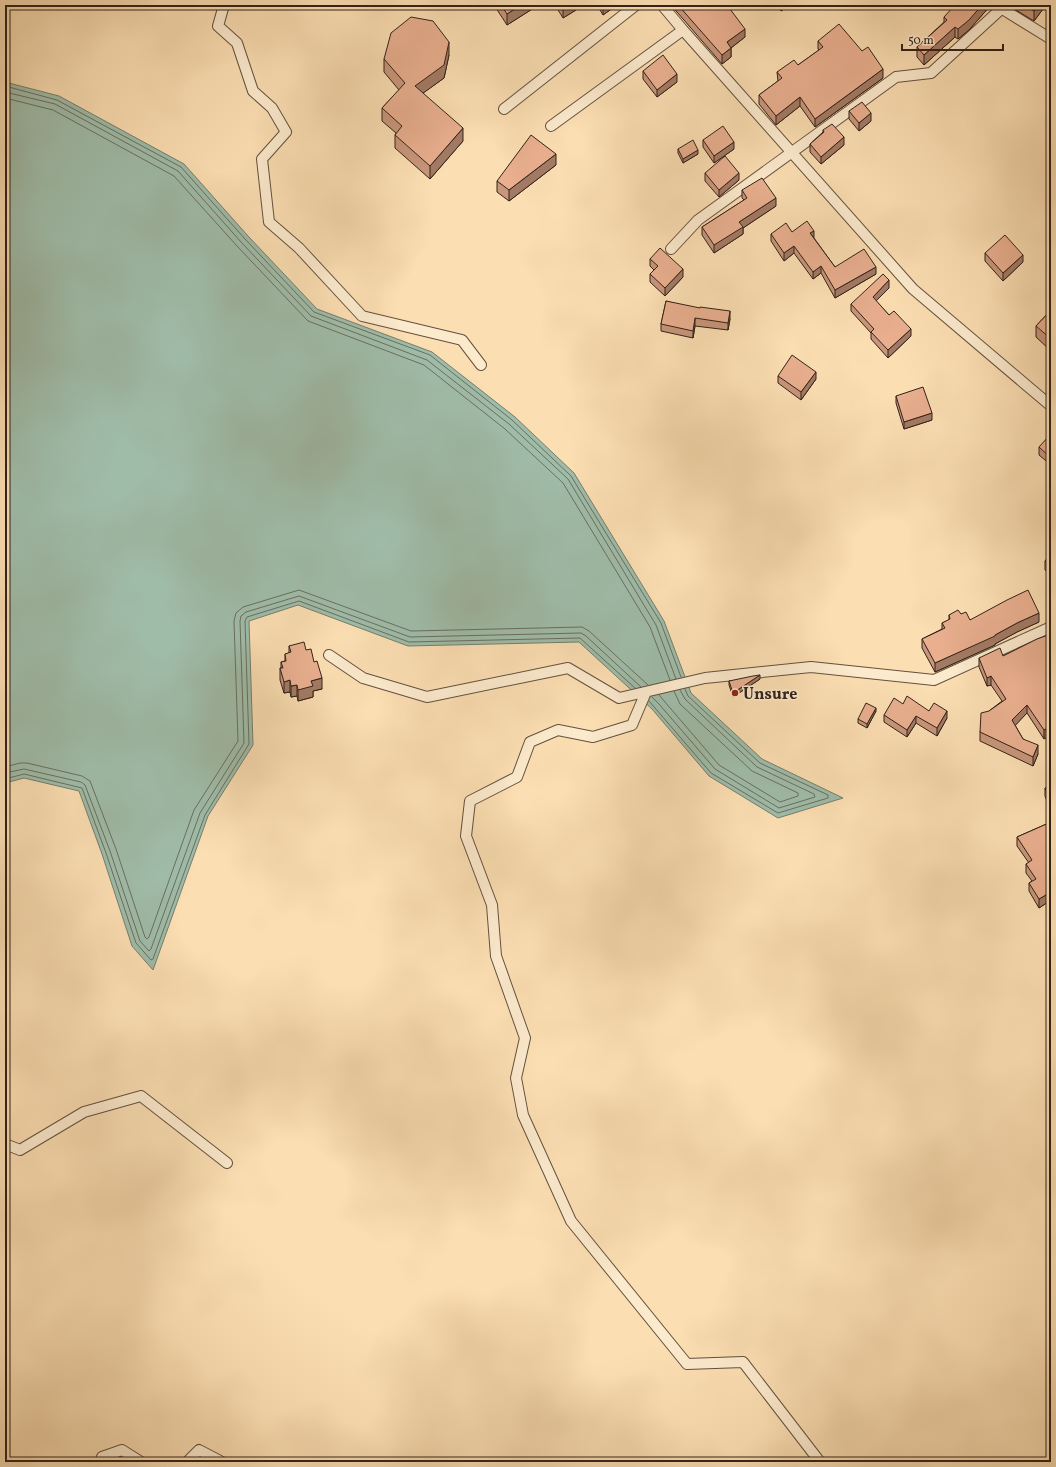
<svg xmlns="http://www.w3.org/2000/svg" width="1056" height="1467" font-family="Vollkorn,serif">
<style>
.water{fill:#9fbca9;stroke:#737e6f}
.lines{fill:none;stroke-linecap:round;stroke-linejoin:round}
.shore{stroke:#686f60;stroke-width:1}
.street-casing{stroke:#64513e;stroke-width:12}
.street{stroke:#fceacd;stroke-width:10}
.wall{fill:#c8967b;stroke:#322218}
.shaded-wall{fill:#a37a64;stroke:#322218}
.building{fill:#e9af8f;stroke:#322218}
.poi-dot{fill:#8f2418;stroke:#fceacd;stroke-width:1.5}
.labels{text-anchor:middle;stroke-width:3;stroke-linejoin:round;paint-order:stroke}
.poi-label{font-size:16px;font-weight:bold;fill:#322218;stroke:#fceacd;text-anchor:start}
</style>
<rect width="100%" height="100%" fill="#fbdeb2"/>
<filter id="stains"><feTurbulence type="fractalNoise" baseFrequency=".005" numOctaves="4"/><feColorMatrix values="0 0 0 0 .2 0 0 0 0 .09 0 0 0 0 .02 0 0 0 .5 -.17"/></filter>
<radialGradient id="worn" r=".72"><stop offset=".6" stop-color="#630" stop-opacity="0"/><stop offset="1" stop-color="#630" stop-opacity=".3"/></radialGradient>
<path class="water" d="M 5,82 L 59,96 L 184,164 L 248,236 L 317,309 L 432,352 L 515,417 L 574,473 L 664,621 L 691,693 L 762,759 L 843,798 L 778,818 L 709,776 L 652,709 L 579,642 L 408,646 L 298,605 L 249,621 L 253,745 L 208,816 L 153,970 L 132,946 L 102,854 L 79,791 L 24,778 L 5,783 Z"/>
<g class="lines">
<path class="shore" d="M 5,86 L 57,100 L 181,167 L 245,239 L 314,312 L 430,355 L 512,420 L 571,476 L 661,623 L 681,677
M 5,92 L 55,104 L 178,171 L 241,242 L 311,316 L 427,360 L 509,424 L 568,479 L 656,625 L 676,679
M 5,98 L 53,110 L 174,176 L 237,246 L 308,321 L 424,365 L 505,429 L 563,483 L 650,627 L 670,680
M 659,695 L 719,765 L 780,802 L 798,796 L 798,793 L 752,771 L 680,704 L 674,691
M 652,697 L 659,704 L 715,769 L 779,808 L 815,797 L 814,794 L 757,767 L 685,699 L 680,690
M 649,701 L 711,773 L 778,813 L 828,798 L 828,795 L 760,763 L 688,696 L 685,689
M 5,767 L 20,763 L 27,763 L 82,776 L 90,781 L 116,849 L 145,937 L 147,939 L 149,937 L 194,810 L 238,741 L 234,621 L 236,613 L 243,607 L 299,590 L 411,631 L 582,627 L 589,631 L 648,685
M 5,773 L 24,769 L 81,782 L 85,785 L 110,851 L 140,941 L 149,951 L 151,949 L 200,813 L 244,743 L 240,621 L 241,616 L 246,612 L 299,596 L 410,637 L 581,633 L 586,636 L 641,687
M 5,779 L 24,774 L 82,788 L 106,853 L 136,943 L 151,960 L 153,959 L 205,815 L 249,744 L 245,621 L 247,617 L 299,601 L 409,642 L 580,638 L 635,688"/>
<g class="street-casing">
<path id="street" d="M 224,5 L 218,26 L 237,43 L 253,91 L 272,108 L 286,132 L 262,159 L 269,222 L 299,248 L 362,316 L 462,340 L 481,365
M 662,5 L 683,30 L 913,289 L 1051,406
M 996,5 L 1051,39
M 504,109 L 636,5
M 551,126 L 683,30
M 671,249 L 698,220 L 896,77 L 931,73 L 1001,9
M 329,655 L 363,678 L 427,697 L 568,668 L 619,698 L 705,678 L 811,667 L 934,680 L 1051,627
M 646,692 L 632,725 L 593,737 L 558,730 L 530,742 L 517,777 L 470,801 L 466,836 L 492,905 L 496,956 L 525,1038 L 516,1078 L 523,1115 L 571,1221 L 687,1364 L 743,1362 L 820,1462
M 5,1144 L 20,1150 L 84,1112 L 141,1096 L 227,1163
M 100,1462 L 102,1457 L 122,1450 L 141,1462
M 187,1462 L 199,1450 L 222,1462"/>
</g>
<use href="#street" class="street"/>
</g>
<path class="wall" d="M 494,5 L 537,5 L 537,6 L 507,25 Z
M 555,5 L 576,5 L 576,10 L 563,18 Z
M 597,5 L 617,5 L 603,15 Z
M 671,5 L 728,5 L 745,37 L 731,48 L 731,57 L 722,64 Z
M 776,5 L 789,5 L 781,11 Z
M 1008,5 L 1046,5 L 1034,21 Z
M 990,6 L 969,30 L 958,39 L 955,37 L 924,65 L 917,57 L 917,47 L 944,22 L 944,17 Z
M 818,41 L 883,78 L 815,127 L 800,106 L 776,125 L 759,104 L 759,95 L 778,81 L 777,72 L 798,65 L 819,50 L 818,49 Z
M 449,55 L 444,78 L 423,93 L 463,141 L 430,179 L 395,148 L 395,135 L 396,133 L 382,121 L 382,108 L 399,90 L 384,72 L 384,59 Z
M 643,71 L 677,82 L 657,97 L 643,79 Z
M 849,111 L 871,121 L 859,131 L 849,119 Z
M 823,130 L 844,145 L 821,164 L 810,152 L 810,144 L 823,132 Z
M 703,140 L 734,149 L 714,163 L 703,147 Z
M 678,149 L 698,154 L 683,163 L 678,153 Z
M 556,165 L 509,201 L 497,192 L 497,181 Z
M 705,173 L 739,180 L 719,197 L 705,181 Z
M 742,190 L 776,206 L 743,228 L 743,234 L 714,253 L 702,235 L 702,227 L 744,200 L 742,198 Z
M 792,232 L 814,238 L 835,267 L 876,274 L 835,298 L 821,273 L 813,279 L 794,253 L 784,261 L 771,241 L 771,234 Z
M 985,253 L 1023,262 L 1003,281 L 985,261 Z
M 650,259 L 683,277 L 665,296 L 650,282 L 650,274 L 654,270 L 650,266 Z
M 889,288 L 876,301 L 889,315 L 911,336 L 888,358 L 871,339 L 871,333 L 851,311 L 851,304 Z
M 666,301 L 730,319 L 728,330 L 695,326 L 693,338 L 661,331 L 661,324 Z
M 1051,310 L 1051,351 L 1036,337 L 1036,326 Z
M 778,376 L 816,379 L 801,400 L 778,383 Z
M 896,396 L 932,420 L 904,429 L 896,403 Z
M 1051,439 L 1051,465 L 1039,455 L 1039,447 Z
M 1051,554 L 1051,575 L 1045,570 L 1045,561 Z
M 961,614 L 970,620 L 1039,622 L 1017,632 L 995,644 L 995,645 L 935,672 L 922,648 L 922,639 L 942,629 L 942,623 L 949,620 L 949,615 Z
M 1051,634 L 1044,739 L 1027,713 L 1015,725 L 1023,739 L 1038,754 L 1033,766 L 980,741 L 980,732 L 989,711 L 1002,701 L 991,685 L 987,686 L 979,667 L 979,658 L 1003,656 Z
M 289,646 L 306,650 L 322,689 L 313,691 L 313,697 L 298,701 L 297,696 L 291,697 L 290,692 L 284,693 L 280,680 L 280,668 L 281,668 L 281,662 L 285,661 L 285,654 L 289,653 Z
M 760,679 L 733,697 L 729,685 L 729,681 Z
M 876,711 L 867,728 L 858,723 L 858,719 Z
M 929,711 L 947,718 L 937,736 L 916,723 L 907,737 L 884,722 L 884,715 Z
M 1051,786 L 1051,812 L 1045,796 L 1045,788 Z
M 1051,822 L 1051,900 L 1039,908 L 1029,891 L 1029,883 L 1032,881 L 1026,873 L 1026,864 L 1029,863 L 1017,846 L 1017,837 Z"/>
<path class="shaded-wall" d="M 521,5 L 537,5 L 537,6 L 507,25 L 507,14 Z
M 571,5 L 576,5 L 576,10 L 563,18 L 563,10 Z
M 606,5 L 617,5 L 603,15 L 603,7 Z
M 781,5 L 789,5 L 781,11 Z
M 982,5 L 990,5 L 990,6 L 969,30 L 958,39 L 958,29 Z
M 1039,5 L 1046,5 L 1034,21 L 1034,11 Z
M 955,27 L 955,37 L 924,65 L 924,55 Z
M 745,29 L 745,37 L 727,51 L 727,42 Z
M 449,42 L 449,55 L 444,78 L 415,99 L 415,86 Z
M 731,48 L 731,57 L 722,64 L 722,55 Z
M 883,69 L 883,78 L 815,127 L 815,119 Z
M 677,74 L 677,82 L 657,97 L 657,90 Z
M 800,97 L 800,106 L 776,125 L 776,116 Z
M 871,113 L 871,121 L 859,131 L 859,123 Z
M 463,128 L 463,141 L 430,179 L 430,166 Z
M 844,137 L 844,145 L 821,164 L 821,157 Z
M 734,142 L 734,149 L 714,163 L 714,156 Z
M 698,150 L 698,154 L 683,163 L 683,159 Z
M 556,154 L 556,165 L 509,201 L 509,190 Z
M 739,173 L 739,180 L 719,197 L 719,190 Z
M 776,198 L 776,206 L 743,228 L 743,234 L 714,253 L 714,245 L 739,222 Z
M 814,231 L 814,238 L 810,233 Z
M 794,246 L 794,253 L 784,261 L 784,253 Z
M 1023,255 L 1023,262 L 1003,281 L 1003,273 Z
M 821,266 L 821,273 L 813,279 L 813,272 Z
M 876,267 L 876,274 L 835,298 L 835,290 Z
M 683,269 L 683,277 L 665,296 L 665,288 Z
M 889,280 L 889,288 L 873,304 L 873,297 Z
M 730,311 L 730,319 L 728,330 L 728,323 Z
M 695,318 L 695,326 L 693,338 L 693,331 Z
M 911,329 L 911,336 L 888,358 L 888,350 Z
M 816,372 L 816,379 L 801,400 L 801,392 Z
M 932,413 L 932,420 L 904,429 L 904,422 Z
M 1039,613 L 1039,622 L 1017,632 L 995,644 L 995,645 L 935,672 L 935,663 L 995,635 L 1017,623 Z
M 760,675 L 760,679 L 733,697 L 733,693 Z
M 991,676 L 991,685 L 987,686 L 987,678 Z
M 322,678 L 322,689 L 313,691 L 313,697 L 298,701 L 298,690 L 311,681 Z
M 290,680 L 290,692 L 284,693 L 284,682 Z
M 297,685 L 297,696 L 291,697 L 291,686 Z
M 1051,691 L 1051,700 L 1046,692 Z
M 1027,705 L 1027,713 L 1012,729 L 1012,720 Z
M 876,708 L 876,711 L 867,728 L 867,724 Z
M 947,711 L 947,718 L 937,736 L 937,728 Z
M 916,716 L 916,723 L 907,737 L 907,730 Z
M 1051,726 L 1051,735 L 1044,739 L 1044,730 Z
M 1038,745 L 1038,754 L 1033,766 L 1033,757 Z
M 1051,892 L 1051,900 L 1039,908 L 1039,899 Z"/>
<path class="building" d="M 501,5 L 521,5 L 507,14 Z
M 560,5 L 571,5 L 563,10 Z
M 678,5 L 727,5 L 745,29 L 727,42 L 731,48 L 722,55 Z
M 955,5 L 982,5 L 969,20 L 958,29 L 955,27 L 924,55 L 917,47 L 947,20 L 944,17 Z
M 1025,5 L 1039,5 L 1034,11 Z
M 411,17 L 433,21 L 449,42 L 444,65 L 415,86 L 463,128 L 430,166 L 395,135 L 402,126 L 382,108 L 405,83 L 384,59 L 391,33 Z
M 839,24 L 862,51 L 868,47 L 883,69 L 815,119 L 800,97 L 776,116 L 759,95 L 782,78 L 777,72 L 794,60 L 798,65 L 823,47 L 818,41 Z
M 663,55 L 677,74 L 657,90 L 643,71 Z
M 862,102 L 871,113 L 859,123 L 849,111 Z
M 832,124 L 844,137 L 821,157 L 810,144 L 824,132 L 823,130 Z
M 723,126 L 734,142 L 714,156 L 703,140 Z
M 531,135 L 556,154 L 509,190 L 497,181 Z
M 693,140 L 698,150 L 683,159 L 678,149 Z
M 725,156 L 739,173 L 719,190 L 705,173 Z
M 762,178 L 776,198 L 739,222 L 743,227 L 714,245 L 702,227 L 747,198 L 742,190 Z
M 807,221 L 814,231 L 810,233 L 835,267 L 864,249 L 876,267 L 835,290 L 821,266 L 813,272 L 794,246 L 784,253 L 771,234 L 786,223 L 792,232 Z
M 1005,235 L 1023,255 L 1003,273 L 985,253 Z
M 660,248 L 683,269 L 665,288 L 650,274 L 658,266 L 650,259 Z
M 883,274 L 889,280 L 873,297 L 889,315 L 894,311 L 911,329 L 888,350 L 871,332 L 874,329 L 851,304 Z
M 666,301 L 700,308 L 700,307 L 730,311 L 728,323 L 695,318 L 693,331 L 661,324 Z
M 1051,310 L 1051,339 L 1036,326 Z
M 792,355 L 816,372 L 801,392 L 778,376 Z
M 923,387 L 932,413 L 904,422 L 896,396 Z
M 1048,437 L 1051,439 L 1051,458 L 1039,447 Z
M 1051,554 L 1051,566 L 1045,561 Z
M 1028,590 L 1039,613 L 1017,623 L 995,635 L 995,636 L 935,663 L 922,639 L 945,628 L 942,623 L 950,619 L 949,615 L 958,610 L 961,614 L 966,612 L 970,620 L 1007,600 Z
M 1051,634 L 1051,691 L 1046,692 L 1051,700 L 1051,709 L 1049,711 L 1051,713 L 1051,726 L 1044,730 L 1027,705 L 1012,720 L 1023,739 L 1038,745 L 1033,757 L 980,732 L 981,713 L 989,711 L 1006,699 L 991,676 L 987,678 L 979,658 L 1000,648 L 1003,656 L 1037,639 Z
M 304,642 L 306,650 L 311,649 L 314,662 L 317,661 L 322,678 L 311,681 L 313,686 L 298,690 L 297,685 L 291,686 L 290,680 L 284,682 L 280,668 L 283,668 L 281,662 L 286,661 L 285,654 L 291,652 L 289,646 Z
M 760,675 L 733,693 L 729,681 L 753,676 Z
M 907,696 L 929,711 L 934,703 L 947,711 L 937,728 L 916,716 L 907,730 L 884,715 L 894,698 L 903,704 Z
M 866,703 L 876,708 L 867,724 L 858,719 Z
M 1051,786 L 1051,803 L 1045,788 Z
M 1051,822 L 1051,892 L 1039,899 L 1029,883 L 1036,879 L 1026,864 L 1032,860 L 1017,837 Z"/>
<circle class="poi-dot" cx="735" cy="693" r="4"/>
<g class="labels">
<g class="poi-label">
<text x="743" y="699">Unsure</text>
</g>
</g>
<rect width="1056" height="1467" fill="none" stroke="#fbdeb2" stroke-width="20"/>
<rect x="6" y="6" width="1044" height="1455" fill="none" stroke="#322218" stroke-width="2"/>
<rect x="10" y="10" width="1036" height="1447" fill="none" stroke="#322218"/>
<path d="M902 44v6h101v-6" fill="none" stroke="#322218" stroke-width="2"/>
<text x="908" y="44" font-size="12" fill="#322218" stroke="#fceacd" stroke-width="3" paint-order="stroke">50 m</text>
<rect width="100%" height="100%" filter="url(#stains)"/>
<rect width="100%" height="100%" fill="url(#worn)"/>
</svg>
